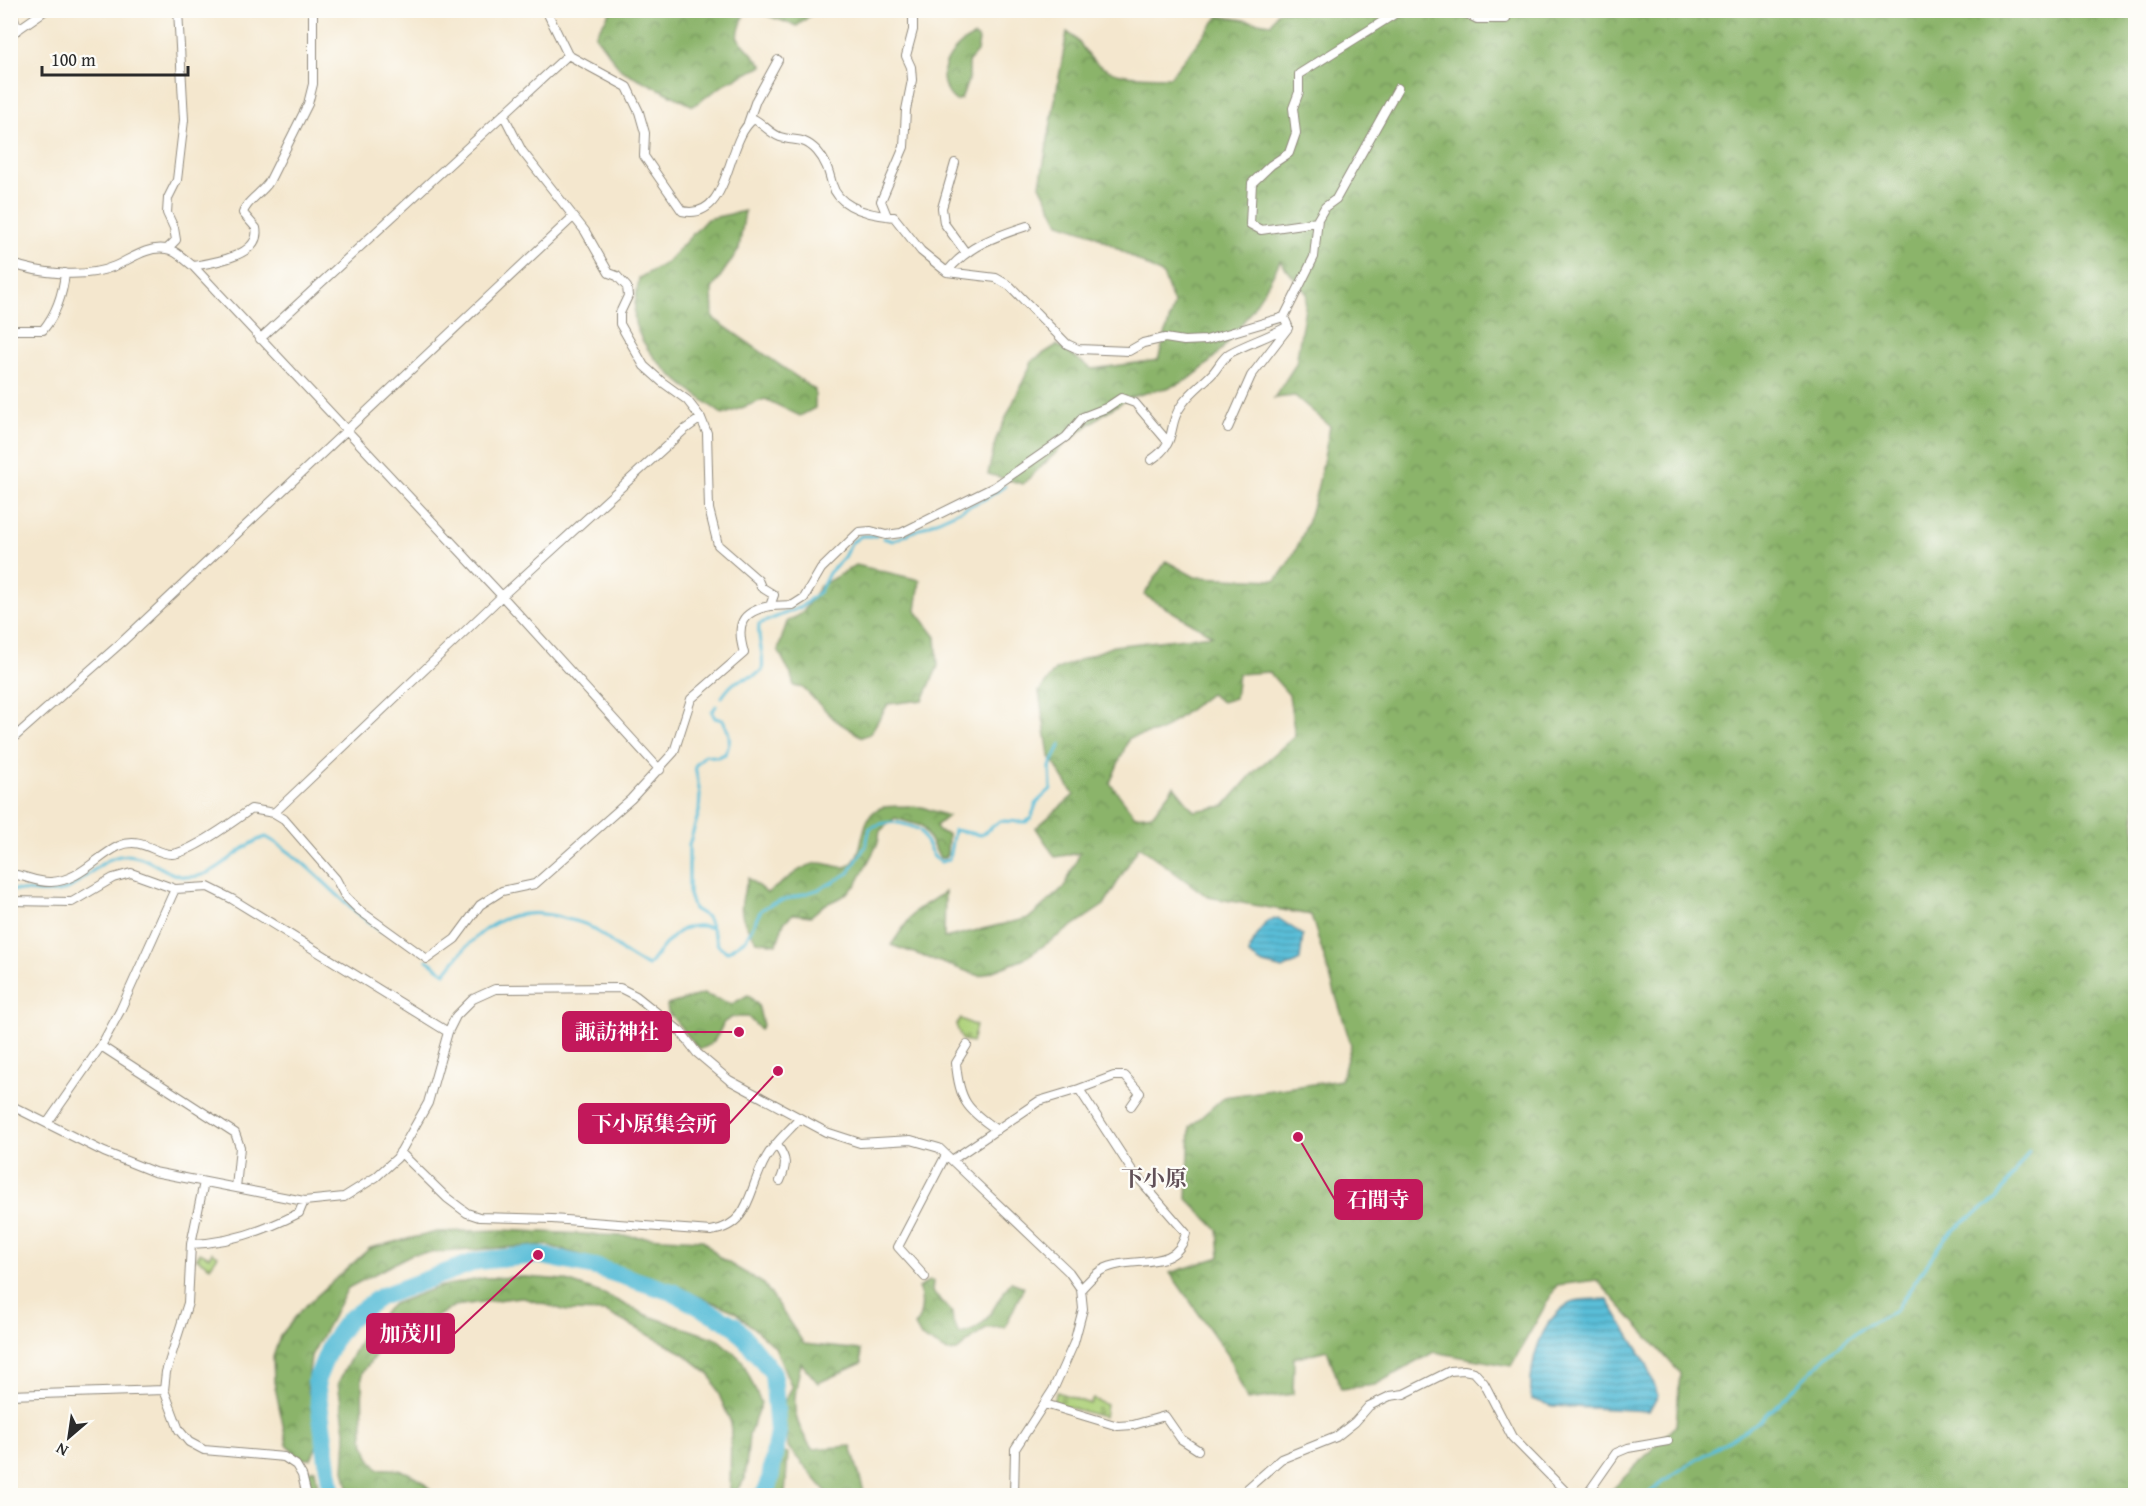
<svg xmlns="http://www.w3.org/2000/svg" width="2146" height="1506" font-family="'Gentium Book Plus','Noto Serif JP',serif">
<style>
.forest{fill:url(#forest-crowns);stroke:#5b704b;stroke-width:1.5;fill-rule:evenodd}
.cemetery{fill:url(#cemetery-stones);stroke:#6d7e53;stroke-width:1.5}
.water{fill:url(#water-rules);stroke:#427482;stroke-width:1.5}
.lines{fill:none;stroke-linecap:round;stroke-linejoin:round}
.stream{stroke:#5abed8;stroke-width:3}
.river{stroke:#5abed8;stroke-width:18}
.minor-casing{stroke:#90897c;stroke-width:10}
.minor{stroke:#fff;stroke-width:8}
.labels{text-anchor:middle;stroke-width:4.5;stroke-linejoin:round;paint-order:stroke}
.quarter-label{font-size:22px;font-weight:bold;fill:#625158;stroke:#fdfcf7}
.leader{fill:none;stroke:#c2185b;stroke-width:2}
.callout-dot{fill:#c2185b;stroke:#fdfcf7;stroke-width:2}
.callout{fill:#c2185b;stroke:#c2185b;stroke-width:2}
.callout-label{font-size:21px;text-anchor:middle;font-weight:bold;fill:#fff}
</style>
<defs>
<pattern id="forest-crowns" width="20" height="18" patternUnits="userSpaceOnUse" patternTransform="scale(1.5)"><rect width="20" height="18" fill="#8bb46b"/><path d="M2 6a3 3 0 1 1 6 0M12 15a3 3 0 1 1 6 0" fill="none" stroke="#729358"/></pattern>
<pattern id="cemetery-stones" width="16" height="16" patternUnits="userSpaceOnUse" patternTransform="scale(1.5)"><rect width="16" height="16" fill="#afd27b"/><path d="M2 7V4a2 2 0 0 1 4 0v3zM10 15v-3a2 2 0 0 1 4 0v3z" fill="#97b46a"/></pattern>
<pattern id="water-rules" width="6" height="5" patternUnits="userSpaceOnUse" patternTransform="scale(1.5)"><rect width="6" height="5" fill="#5abed8"/><path d="M0 2.5h6" fill="none" stroke="#4b9baf"/></pattern>
</defs>
<rect width="100%" height="100%" fill="#fdfcf7"/>
<filter id="ink" filterUnits="userSpaceOnUse"><feTurbulence type="fractalNoise" baseFrequency=".0167" numOctaves="2"/><feDisplacementMap in="SourceGraphic" scale="12" xChannelSelector="R" yChannelSelector="G"/><feConvolveMatrix kernelMatrix="1 2 1 2 8 2 1 2 1" color-interpolation-filters="sRGB"/></filter>
<filter id="wash" filterUnits="userSpaceOnUse"><feTurbulence type="fractalNoise" baseFrequency=".008" numOctaves="4" result="noise"/><feDisplacementMap in="SourceGraphic" scale="24" xChannelSelector="R" yChannelSelector="G"/><feGaussianBlur stdDeviation="1.35" result="paint"/><feColorMatrix in="noise" values="0 0 0 0 0 0 0 0 0 0 0 0 0 0 0 0 0 1.4 0 .05"/><feComposite in="paint" operator="in"/></filter>
<g filter="url(#wash)">
<rect width="100%" height="100%" fill="#f4e7ce"/>
<path class="forest" d="M 611,11 L 745,11 L 737,37 L 763,66 L 728,82 L 693,106 L 621,70 L 595,35 Z
M 754,11 L 816,10 L 816,11 L 797,26 Z
M 1278,11 L 2135,11 L 2135,1495 L 1607,1495 L 1676,1425 L 1680,1373 L 1597,1280 L 1557,1285 L 1511,1366 L 1434,1352 L 1375,1385 L 1341,1389 L 1327,1350 L 1294,1358 L 1293,1394 L 1247,1400 L 1228,1355 L 1170,1273 L 1220,1257 L 1218,1230 L 1187,1199 L 1190,1127 L 1224,1097 L 1341,1080 L 1351,1045 L 1311,915 L 1208,897 L 1139,846 L 1104,905 L 1022,960 L 980,976 L 891,945 L 915,911 L 945,892 L 944,938 L 1029,918 L 1064,887 L 1080,853 L 1055,857 L 1036,828 L 1074,795 L 1049,755 L 1039,692 L 1055,670 L 1113,646 L 1212,635 L 1144,595 L 1166,561 L 1195,577 L 1276,580 C 1311,538 1320,479 1330,426 L 1295,396 L 1274,398 L 1296,364 L 1307,294 L 1280,261 C 1262,298 1218,367 1179,384 C 1163,391 1142,391 1126,400 C 1086,422 1055,453 1023,484 L 988,474 L 996,439 L 1033,360 L 1057,345 L 1092,369 L 1158,360 L 1174,304 L 1163,275 L 1093,234 L 1059,223 L 1040,185 L 1067,32 C 1084,43 1085,55 1096,63 C 1116,79 1146,76 1170,77 L 1219,16 L 1271,24 ZM 1269,672 L 1289,695 L 1295,736 L 1254,772 L 1224,806 L 1194,811 L 1174,786 L 1153,814 L 1135,816 L 1110,783 L 1129,738 L 1161,731 L 1210,694 L 1222,702 L 1235,698 L 1238,674 Z
M 975,36 L 979,40 L 977,52 L 969,61 L 969,78 L 961,99 L 956,101 C 929,80 949,46 975,36 Z
M 745,211 L 739,249 L 712,289 L 713,318 L 815,390 L 815,408 L 800,416 L 765,399 L 723,415 C 693,392 651,366 637,329 C 631,316 637,292 639,278 L 666,263 L 707,219 Z
M 856,565 L 920,580 L 916,611 L 936,637 L 938,666 L 923,700 L 888,704 L 870,734 L 862,737 L 836,721 L 803,688 L 794,686 L 791,675 L 778,650 L 787,622 L 802,613 L 820,586 Z
M 908,806 L 922,807 L 948,816 L 936,826 L 939,832 L 948,834 L 947,854 L 944,858 L 940,858 L 922,826 L 895,818 L 880,831 L 878,843 L 856,885 L 842,897 L 824,905 L 811,916 L 793,914 L 784,922 L 777,944 L 757,941 C 737,916 739,909 748,878 L 767,893 C 783,884 799,865 819,863 C 831,862 843,874 854,861 C 865,846 860,816 880,808 C 888,805 899,807 908,806 Z
M 703,994 L 732,1004 L 748,995 L 758,1005 L 763,1025 L 760,1029 L 748,1017 L 733,1017 L 724,1022 C 718,1034 715,1046 699,1049 L 668,1012 L 667,1005 Z
M 502,1230 L 703,1240 L 720,1258 L 764,1284 L 804,1344 L 860,1350 L 862,1363 L 818,1383 L 801,1363 C 793,1403 789,1414 812,1449 L 851,1446 L 865,1495 L 829,1495 L 788,1447 L 783,1403 L 792,1388 L 775,1347 L 734,1311 L 649,1276 L 547,1245 L 412,1254 L 348,1288 L 311,1356 L 307,1388 L 317,1418 L 318,1443 L 311,1459 L 298,1459 L 287,1444 L 274,1382 L 273,1357 L 280,1336 L 301,1310 L 370,1248 L 437,1232 Z
M 526,1277 L 564,1280 L 604,1294 L 646,1315 L 717,1339 L 742,1360 L 761,1403 L 749,1435 L 745,1479 L 733,1495 L 730,1495 L 731,1423 L 711,1376 L 683,1353 L 606,1312 L 567,1311 L 520,1297 L 454,1306 L 428,1322 L 405,1326 L 386,1341 L 362,1373 L 363,1438 L 369,1457 L 378,1469 C 403,1467 420,1475 434,1495 L 350,1495 L 344,1470 L 346,1437 L 338,1383 L 364,1332 L 393,1304 L 438,1287 L 484,1278 Z
M 929,1281 L 933,1281 L 932,1292 L 952,1312 L 953,1322 L 959,1334 C 989,1331 994,1302 1011,1282 L 1024,1287 L 1005,1327 L 986,1328 L 957,1351 L 948,1352 L 921,1337 L 915,1326 C 922,1315 924,1300 918,1288 Z
M 780,1451 L 788,1453 L 785,1495 L 772,1495 Z
M 315,1469 L 319,1494 L 319,1495 L 312,1495 L 308,1471 Z"/>
<path class="cemetery" d="M 961,1019 L 976,1026 L 972,1043 L 962,1040 L 956,1025 Z
M 200,1252 L 209,1257 L 212,1252 L 218,1256 L 210,1267 L 196,1258 Z
M 1057,1392 L 1090,1404 L 1093,1399 L 1106,1405 L 1104,1417 L 1052,1403 Z"/>
<path class="water" d="M 1278,918 L 1303,935 L 1300,960 L 1283,969 L 1263,964 L 1249,955 L 1250,947 L 1266,922 Z
M 1607,1299 L 1647,1364 L 1658,1396 L 1649,1411 L 1552,1406 L 1531,1399 C 1529,1366 1538,1322 1570,1303 C 1578,1298 1597,1300 1607,1299 Z"/>
<g class="lines">
<path class="stream" d="M 883,538 L 893,541 L 987,498 L 1005,486
M 722,697 C 739,672 743,684 762,671 C 765,654 757,641 759,624 L 801,607 L 820,591 L 829,573 L 844,557 L 851,543 L 861,536 L 876,536
M 10,890 C 25,890 42,894 57,892 C 79,889 95,863 116,857 C 146,848 163,878 190,877 C 220,876 238,845 266,837 C 310,861 339,903 381,931
M 712,928 L 707,917 L 694,909 L 689,895 L 689,845 L 699,812 L 700,794 L 695,766 L 705,755 L 717,757 L 725,754 C 732,741 730,733 723,720 L 715,718 L 712,712 L 716,706
M 427,960 L 445,973 C 476,932 504,903 560,917 C 568,920 579,921 587,925 C 609,937 624,957 648,966 C 666,944 679,918 712,928 L 718,945 L 727,952 L 746,939 L 761,910 L 771,904 L 820,889 L 849,873 L 866,845 L 870,828 C 889,819 902,822 920,830 L 934,857 L 941,862 L 949,859 L 954,830 L 981,835 L 1000,821 L 1026,822 L 1031,818 L 1037,802 L 1051,789 L 1050,767 L 1061,744
M 1645,1496 L 1677,1472 L 1761,1420 L 1832,1351 L 1861,1328 L 1895,1311 L 1945,1238 L 1966,1220 L 1997,1199 L 2029,1151"/>
<path class="river" d="M 332,1496 L 316,1381 L 332,1342 L 348,1320 L 380,1297 L 477,1261 L 538,1255 L 595,1267 L 672,1292 L 735,1326 L 773,1373 L 778,1432 L 769,1485 L 763,1496"/>
</g>
</g>
<g filter="url(#ink)">
<g class="lines">
<g class="minor-casing">
<path id="minor" d="M 11,10 L 18,30
M 546,10 L 568,55 L 627,87 L 639,112 L 645,133 L 644,156 L 682,211 C 732,222 725,138 754,119 C 763,124 771,134 780,137 C 794,142 803,136 817,151 C 826,161 829,172 832,184 C 839,209 872,215 894,217 L 921,251 L 947,272 C 967,246 996,236 1027,226
M 1459,10 L 1477,19 L 1506,19
M 10,35 L 46,10
M 748,123 L 756,100 L 778,60
M 955,163 L 942,208 L 944,223 L 966,253
M 887,216 L 881,201 L 904,147 L 906,110 L 912,80 L 911,67 L 906,56 L 913,30 L 913,10
M 1317,222 L 1261,230 L 1250,224 L 1252,183 L 1271,165 L 1289,153 L 1296,133 L 1293,108 L 1299,92 L 1299,74 L 1401,10
M 167,249 L 176,240 L 174,228 L 167,213 L 168,198 L 177,180 L 184,120 L 178,10
M 10,263 C 40,274 85,279 115,266 C 131,259 147,246 166,249 C 176,250 185,260 193,266 L 502,596 L 660,770
M 193,266 C 211,263 262,256 256,228 L 243,213 C 246,201 262,193 269,182 L 308,104 L 313,84 L 313,10
M 947,272 L 996,278 L 1010,286 L 1067,344 L 1078,349 L 1129,351 L 1143,343 L 1165,338 L 1184,341 L 1206,340 L 1284,317
M 10,330 L 43,330 C 56,314 63,293 65,273
M 260,339 L 568,55
M 1228,428 L 1251,376 L 1288,328
M 1151,460 C 1180,441 1165,427 1183,403 C 1191,392 1202,384 1212,374 C 1218,368 1222,358 1230,353 C 1248,343 1269,337 1288,326 L 1284,317 L 1314,257 L 1318,219 L 1325,207 L 1336,199 L 1398,88
M 770,606 L 793,605 L 804,598 L 821,569 L 859,532 L 871,531 L 886,535 L 901,533 L 994,487 L 1066,437 L 1083,417 L 1106,408 L 1121,398 L 1135,403 L 1168,442
M 10,741 L 122,642 L 573,217
M 274,813 L 502,596 L 684,430 L 701,418
M 10,874 C 24,875 38,883 51,882 C 79,881 96,857 119,846 C 142,836 156,855 172,854 C 191,853 234,821 251,809 L 274,813 L 284,819 L 336,879 L 345,896 L 359,910 L 427,959 L 455,939 L 480,905 L 502,891 L 535,884 L 631,799 L 674,752 L 691,699 L 744,653 C 736,625 740,612 770,606 L 774,595 L 761,587 L 758,580 L 718,545 L 709,509 L 707,433 L 701,418 L 687,400 L 662,382 L 644,366 L 620,324 L 620,313 L 628,296 L 627,287 L 617,276 L 609,273 L 585,231 L 522,151 L 504,116
M 10,901 L 72,902 L 113,878 L 131,873 L 175,889 L 208,887 L 232,899 L 448,1032
M 967,1045 L 956,1063 C 959,1100 967,1110 997,1130
M 101,1046 L 235,1133 L 240,1147 L 236,1188
M 1079,1089 L 1114,1076 L 1125,1076 L 1140,1093 L 1131,1106
M 10,1105 L 104,1152 L 154,1172 L 304,1201 L 344,1197 L 376,1177 L 397,1158 L 428,1103 L 448,1032 L 456,1016 L 473,999 L 495,989 L 620,988 L 636,996 L 681,1032 L 697,1053 L 729,1080 L 826,1132 L 860,1143 L 911,1140 L 939,1148 L 1069,1272 L 1081,1289 L 1083,1309 L 1074,1343 L 1053,1390 L 1015,1449 L 1014,1496
M 48,1122 L 101,1046 L 120,1011 L 175,889
M 777,1145 C 787,1159 787,1165 780,1181
M 400,1152 L 447,1198 L 467,1213 L 479,1217 L 552,1219 L 711,1231 C 752,1225 748,1188 766,1158 C 774,1143 789,1131 800,1118
M 952,1160 L 1039,1101 L 1079,1089 L 1133,1172 L 1186,1233 C 1177,1274 1131,1254 1102,1270 C 1094,1274 1087,1283 1081,1289
M 204,1182 L 191,1244 L 188,1303 L 166,1372 L 164,1390 L 179,1430 L 189,1442 L 204,1450 L 284,1457 L 296,1465 L 302,1475 L 307,1496
M 191,1244 C 229,1243 266,1230 299,1213 L 304,1201
M 925,1277 L 898,1247 L 946,1155
M 10,1395 L 164,1390
M 1045,1404 L 1118,1426 L 1133,1425 L 1165,1416 L 1181,1439 L 1198,1450
M 1239,1496 L 1281,1459 L 1336,1437 L 1355,1422 L 1369,1406 L 1390,1396 L 1404,1394 L 1450,1371 L 1464,1370 L 1474,1372 L 1484,1383 L 1512,1437 L 1570,1496
M 1586,1496 L 1616,1453 L 1628,1448 L 1668,1441"/>
</g>
<use href="#minor" class="minor"/>
</g>
</g>
<g class="labels">
<g class="quarter-label">
<text x="1154" y="1186">下小原</text>
</g>
</g>
<path class="leader" d="M739 1032L671 1032M778 1071L729 1124M1298 1137L1335 1200M538 1255L454 1334"/>
<g class="callout-dot">
<circle cx="739" cy="1032" r="6"/>
<circle cx="778" cy="1071" r="6"/>
<circle cx="1298" cy="1137" r="6"/>
<circle cx="538" cy="1255" r="6"/>
</g>
<g class="callout">
<rect x="563" y="1012" width="108" height="39" rx="6"/>
<rect x="579" y="1104" width="150" height="39" rx="6"/>
<rect x="1335" y="1180" width="87" height="39" rx="6"/>
<rect x="367" y="1314" width="87" height="39" rx="6"/>
</g>
<g class="callout-label">
<text x="617" y="1039">諏訪神社</text>
<text x="654" y="1131">下小原集会所</text>
<text x="1378" y="1207">石間寺</text>
<text x="411" y="1341">加茂川</text>
</g>
<rect width="2146" height="1506" fill="none" stroke="#fdfcf7" stroke-width="36"/>
<g transform="translate(69 1437) rotate(209)" stroke="#fdfcf7" stroke-width="4.5" paint-order="stroke">
<path d="M0-4.5L10 22L0 15L-10 22Z" fill="#2b2b2b"/>
<text y="-9" font-size="16" font-weight="bold" text-anchor="middle" fill="#2b2b2b">N</text>
</g>
<path d="M42 66v9h146v-9" fill="none" stroke="#2b2b2b" stroke-width="3"/>
<text x="51" y="66" font-size="18" fill="#2b2b2b" stroke="#fdfcf7" stroke-width="4.5" paint-order="stroke">100 m</text>
</svg>
